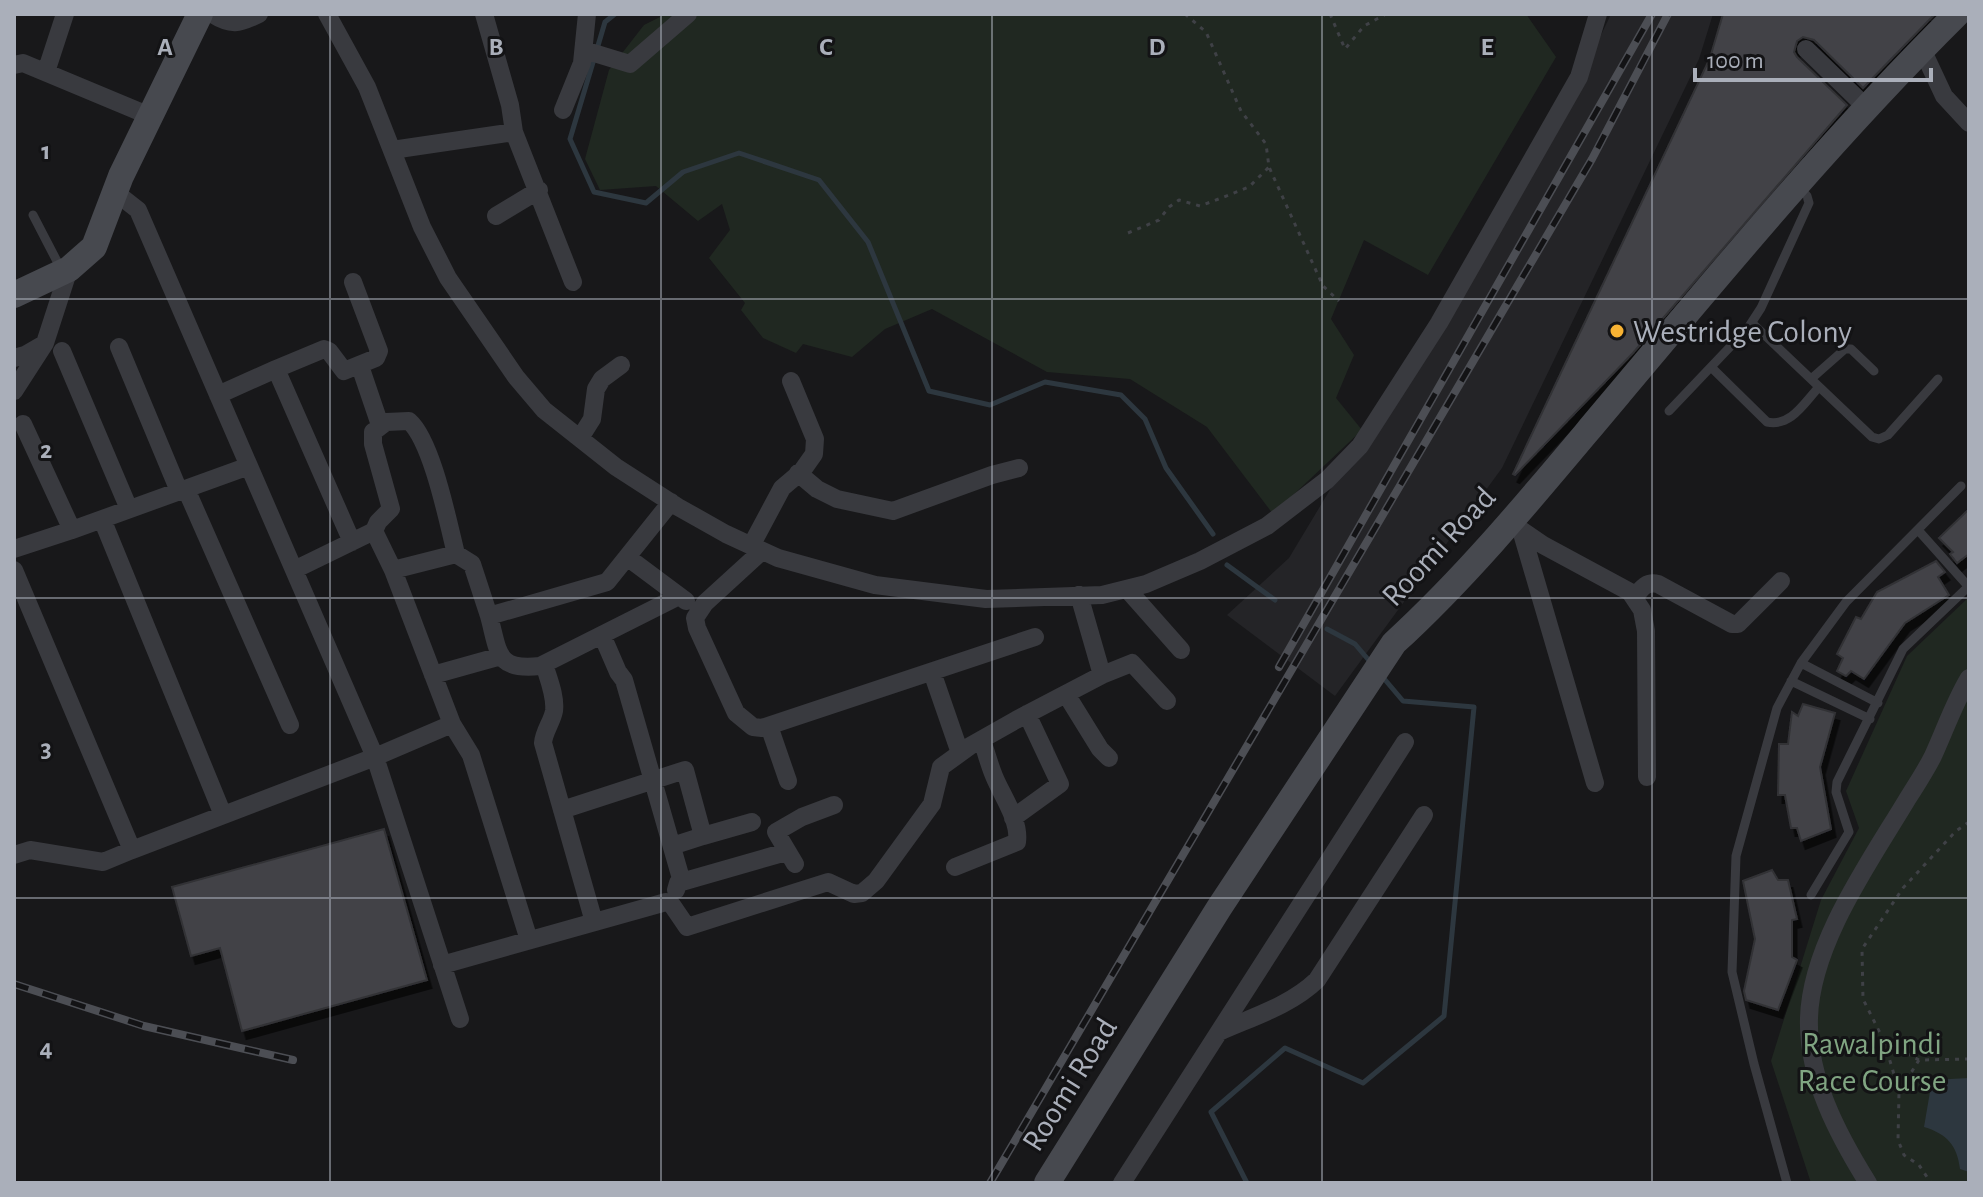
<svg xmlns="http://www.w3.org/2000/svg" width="1983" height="1197" font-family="'Alegreya Sans',sans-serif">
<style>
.built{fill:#242427}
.green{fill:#202821}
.water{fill:#2d373f}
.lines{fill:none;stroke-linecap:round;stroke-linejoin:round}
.stream{stroke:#2d373f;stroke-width:5}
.building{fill:#424347;stroke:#323236;stroke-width:2;filter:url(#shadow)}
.path{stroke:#3f4146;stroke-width:3;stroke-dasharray:4 6;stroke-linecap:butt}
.lane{stroke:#393a3f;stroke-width:9}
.street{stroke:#393a3f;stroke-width:18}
.secondary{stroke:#47494f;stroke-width:26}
.rail-casing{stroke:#4c4e54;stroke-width:8}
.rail{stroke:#131315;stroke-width:5;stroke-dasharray:15;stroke-linecap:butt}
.grid{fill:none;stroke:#aaafba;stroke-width:2;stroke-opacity:0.55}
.poi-dot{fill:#f7b233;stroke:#131315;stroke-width:3}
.labels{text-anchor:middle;stroke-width:6;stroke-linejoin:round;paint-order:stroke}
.poi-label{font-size:32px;fill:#aaafba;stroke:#131315;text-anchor:start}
.street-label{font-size:32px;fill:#aaafba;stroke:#131315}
.park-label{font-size:32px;fill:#80a582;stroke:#131315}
.grid-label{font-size:26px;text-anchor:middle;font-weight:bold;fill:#aaafba;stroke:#131315;stroke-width:6;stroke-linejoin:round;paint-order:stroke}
</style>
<defs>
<filter id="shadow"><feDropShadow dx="4.5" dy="8" stdDeviation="0" flood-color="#0009"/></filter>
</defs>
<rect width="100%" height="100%" fill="#18181a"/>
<path class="built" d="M 1611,14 L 1713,14 L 1699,59 L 1502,468 L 1335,696 L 1227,615 L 1289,558 L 1593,52 Z"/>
<path class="green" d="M 666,14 L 1526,14 L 1556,57 L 1428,275 L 1364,240 L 1331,319 L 1354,355 L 1336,398 L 1362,430 L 1273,514 L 1207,427 L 1130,379 L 1047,372 L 932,309 L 885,329 L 852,357 L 803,344 L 796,353 L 763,338 L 741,310 L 745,303 L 709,258 L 730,230 L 722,204 L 698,221 L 656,186 L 600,190 L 585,159 L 609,70 L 644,25 Z
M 1969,597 L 1969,1183 L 1811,1183 L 1771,1061 L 1821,900 L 1859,828 L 1846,791 L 1907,656 Z"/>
<path class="water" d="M 1969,1078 L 1969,1172 L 1960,1169 C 1957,1145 1947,1134 1924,1127 L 1932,1080 Z"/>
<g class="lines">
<path class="stream" d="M 597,49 L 605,22 L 615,14
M 594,59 L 570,139 L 594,192 L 646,203 L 683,172 L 739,153 L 819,180 L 868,242 L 929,391 L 990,405 L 1045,382 L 1121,395 L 1145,419 L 1166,468 L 1213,534
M 1227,565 L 1275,600
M 1327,629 L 1355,644 L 1372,664
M 1247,1183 L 1211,1112 L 1285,1048 L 1363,1083 L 1444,1016 L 1474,707 L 1403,701 L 1381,675"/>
</g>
<path class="building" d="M 1723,14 L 1935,14 L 1863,88 L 1814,40 L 1803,37 L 1797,41 L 1794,52 L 1797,57 L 1847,105 L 1633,353 L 1515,475 L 1513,474 L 1710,58 Z
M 1969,509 L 1969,554 L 1957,563 L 1950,554 L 1953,552 L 1939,538 Z
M 1936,561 L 1945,572 L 1938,577 L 1949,595 L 1905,623 L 1864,679 L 1851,671 L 1846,676 L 1837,671 L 1843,658 L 1837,654 L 1856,617 L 1861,619 L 1877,592 Z
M 1803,704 L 1835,713 L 1820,767 L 1831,829 L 1801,841 L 1797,828 L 1791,828 L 1785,795 L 1778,795 L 1779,744 L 1788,744 L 1792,712 L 1798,716 Z
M 384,829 L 427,980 L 242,1031 L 220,948 L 191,956 L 172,887 Z
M 1772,870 L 1778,880 L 1788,880 L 1797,919 L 1792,920 L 1792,957 L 1797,960 L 1778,1010 L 1746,1000 L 1744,991 L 1755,939 L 1743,881 Z"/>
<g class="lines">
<path class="path" d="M 1185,14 L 1206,32 L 1241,111 L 1266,144 L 1269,167 L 1323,286 L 1339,301
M 1330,14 L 1345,49 L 1364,26 L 1386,14
M 1128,233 L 1159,220 L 1169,207 L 1179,200 L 1200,206 L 1224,197 L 1249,187 L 1269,167
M 1969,822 L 1956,831 L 1903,888 L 1862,949 L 1863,999 L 1884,1041 L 1919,1060 L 1969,1059
M 1884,1041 L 1899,1091
M 1919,1060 L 1899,1092 L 1898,1140 L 1904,1155 L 1919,1165 L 1931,1183"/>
<path class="lane" d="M 33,215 L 61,269
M 1752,323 L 1872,437 L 1879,439 L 1888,435 L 1938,379
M 1712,368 L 1767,422 C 1791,427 1804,403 1819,387
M 1811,379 L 1845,349 L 1851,349 L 1874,371
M 1669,411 L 1748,328 L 1761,308 L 1809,203 L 1807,196 L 1798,186
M 1918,530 L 1968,586
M 1801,663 L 1878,703
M 1791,681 L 1870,719
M 1811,895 L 1849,832 L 1836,792 L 1837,782 L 1903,649 L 1969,586
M 1787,1183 L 1754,1064 L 1732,972 L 1736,856 L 1777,708 L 1801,663 L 1846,602 L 1961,486"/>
<path class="street" d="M 212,14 C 231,26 239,24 259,14
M 327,14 L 367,87 L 422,227 L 448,278 L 516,377 L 544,410 L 616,467 L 678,507 L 726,534 L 778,558 L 875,585 L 986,599 L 1102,595 L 1146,584 L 1200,561 L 1267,526 L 1327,480 L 1360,446 L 1439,323 L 1579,77 L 1598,14
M 1806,49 L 1867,108
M 1922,49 L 1944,96 L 1969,123
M 584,50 L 630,64 L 688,14
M 14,65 L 23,63 L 150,116
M 46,72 L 65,14
M 563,110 L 582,63 L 587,14
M 514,132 L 573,282
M 392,150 L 514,132 L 510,105 L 484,14
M 115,192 L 138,210 L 375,757 L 452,724 L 393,570 L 456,554 L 472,564 L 489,616 L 607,582 L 671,502
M 496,216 L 539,190
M 119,347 L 179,491
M 62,351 L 129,509
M 14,358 L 25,355 L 44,344
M 360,366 L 380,425
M 276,369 L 324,349 L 329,351 L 344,371 L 376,358 L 379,351 L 353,282
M 14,391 L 45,343 L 69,269
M 218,395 L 276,369 L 352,542
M 23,424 L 72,530 L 249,466
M 580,438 L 592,419 L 596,389 L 602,379 L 621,365
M 798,473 L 817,489 L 837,499 L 893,511 L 992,475 L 1019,468
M 186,489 L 290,725
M 102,519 L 223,815
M 1508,521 L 1543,545 L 1630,592 L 1642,610 L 1646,631 L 1647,777
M 1521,530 L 1595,783
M 374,531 L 378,522 L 391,509 L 373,444 L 373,432 L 386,422 L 409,421 C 432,441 448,522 456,554
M 751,546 L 782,488 L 802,471 L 814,454 L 815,439 L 791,381
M 14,549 L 72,530
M 762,551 L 705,603 L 695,618 L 697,628 L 736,713 L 753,727 L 762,728 L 1035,637
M 627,557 L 686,601
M 14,570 L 132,850 L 375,757 L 460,1019
M 294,570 L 374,531 L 393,570
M 1127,589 L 1181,650
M 1079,595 L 1102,675
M 1634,598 C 1641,589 1646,581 1658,584 L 1732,624 L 1738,624 L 1781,581
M 489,616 C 499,653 496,671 540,666 L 679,596
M 602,635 L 618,672 L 624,680 L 682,882
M 544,664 C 548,678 556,696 554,711 C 552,722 544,731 543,743 L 594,922
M 932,672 L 960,753
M 433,675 L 501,656
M 1066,694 L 1100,749 L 1109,758
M 452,724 L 471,755 L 529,940
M 769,726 L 788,781
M 562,810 L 685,770 L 703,836 L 672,846
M 1013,818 L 1060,784 L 1027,714
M 703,836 L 752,822
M 14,855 L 30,850 L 103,862 L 132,850
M 795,864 L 776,832 L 802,817 L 834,805
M 955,867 L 1017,842 C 1020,820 1002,796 994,776 C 989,764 986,752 982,740
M 676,890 L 678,883 L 786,852
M 442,965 L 666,902 L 672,905 L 687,927 L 828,882 L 854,894 L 862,893 L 876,881 L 932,804 L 941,767 L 970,746 L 1016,720 L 1102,675 L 1132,663 L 1167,701
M 1219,1032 C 1252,1017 1290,1006 1317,980 L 1424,815
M 1122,1183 L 1405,742
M 1868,1183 C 1838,1135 1807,1077 1809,1018 C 1811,943 1871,860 1908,798 C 1917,784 1926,770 1933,756 C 1945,730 1954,703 1969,678"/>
<path class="secondary" d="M 14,295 L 69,269 L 94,247 L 121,176 L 200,14
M 1047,1183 L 1219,908 L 1394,643 C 1475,569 1547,479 1618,395 C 1727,265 1836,134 1957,14"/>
<g class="rail-casing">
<path id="rail" d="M 1279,667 L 1652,14
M 14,984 L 144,1026 L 293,1060
M 990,1183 L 1592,159 L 1668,14"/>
</g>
<use href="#rail" class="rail"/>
</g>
<path class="grid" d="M 330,14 L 330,1183M 661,14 L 661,1183M 992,14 L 992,1183M 1322,14 L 1322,1183M 1652,14 L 1652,1183M 14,299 L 1969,299M 14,598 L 1969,598M 14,898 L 1969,898"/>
<circle class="poi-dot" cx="1617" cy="331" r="8"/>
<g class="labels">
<g class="poi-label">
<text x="1633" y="342">Westridge Colony</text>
</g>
<g class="street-label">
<text transform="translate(1438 546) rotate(-47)" y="11">Roomi Road</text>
<text transform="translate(1069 1084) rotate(-58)" y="11">Roomi Road</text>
</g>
<g class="park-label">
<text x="1872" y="1054">Rawalpindi<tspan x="1872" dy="37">Race Course</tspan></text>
</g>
</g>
<g class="grid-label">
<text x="165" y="55">A</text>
<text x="496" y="55">B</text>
<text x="826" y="55">C</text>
<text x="1157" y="55">D</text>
<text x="1487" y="55">E</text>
<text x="46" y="159">1</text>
<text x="46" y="458">2</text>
<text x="46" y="757">3</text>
<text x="46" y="1056">4</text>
</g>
<rect width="1983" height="1197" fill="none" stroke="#aaafba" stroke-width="32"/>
<path d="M1695 68v12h236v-12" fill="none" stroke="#aaafba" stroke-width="4"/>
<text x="1707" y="68" font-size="24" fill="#aaafba" stroke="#131315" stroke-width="6" paint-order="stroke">100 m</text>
</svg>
